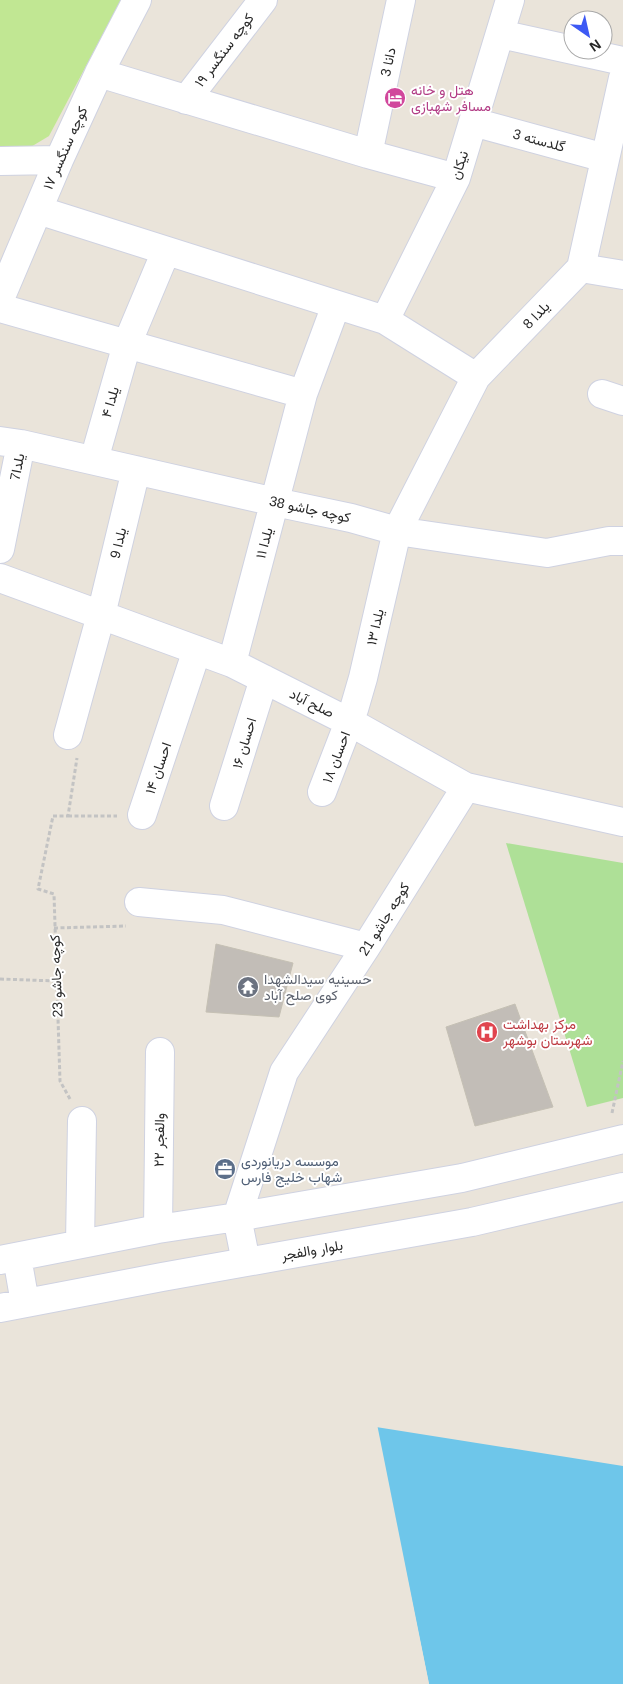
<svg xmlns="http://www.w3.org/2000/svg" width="623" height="1684" font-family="Arial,Vazirmatn,sans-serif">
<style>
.green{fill:#aee097}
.pitch{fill:#c1e793}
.water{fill:#6ec6ea}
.pier{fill:#eae4da}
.building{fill:#c2bdb7;stroke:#c5c0b4}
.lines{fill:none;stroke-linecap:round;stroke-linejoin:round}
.minor-casing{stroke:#cfd2e1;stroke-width:30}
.path{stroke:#c3c3c3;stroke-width:3;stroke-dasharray:4 2.5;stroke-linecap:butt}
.minor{stroke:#fff;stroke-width:28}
.labels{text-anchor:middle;stroke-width:4;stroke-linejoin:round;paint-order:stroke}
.street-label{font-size:14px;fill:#282828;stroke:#fff}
.hotel-label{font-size:14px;fill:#b23c85;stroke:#fff;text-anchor:start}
.worship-label{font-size:14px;fill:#5b616d;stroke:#fff;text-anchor:start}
.health-label{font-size:14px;fill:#be3a42;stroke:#fff;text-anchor:start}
.service-label{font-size:14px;fill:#4e5e75;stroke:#fff;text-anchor:start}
</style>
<rect width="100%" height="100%" fill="#eae4da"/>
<path class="green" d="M 506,843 L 623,863 L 623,1098 L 587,1107 Z"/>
<path class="pitch" d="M 0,0 L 121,0 L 49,136 L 14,157 L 0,157 Z"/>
<path class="water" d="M 376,1427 L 623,1466 L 623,1684 L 429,1684 Z"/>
<path class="pier" d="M 375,1424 L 377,1424 L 429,1684 L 427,1684 L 374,1427 Z"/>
<path class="building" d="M 216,944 L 293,963 L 279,1017 L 206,1012 Z
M 515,1004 L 553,1107 L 475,1126 L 446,1027 Z"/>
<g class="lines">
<g class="minor-casing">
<path id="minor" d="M 500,34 L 623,61
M 99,73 L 368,154 L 456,178
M 186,100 L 263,0
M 473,122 L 605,158
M 368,154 L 401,0
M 0,161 L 59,160
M 38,210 L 385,320 L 476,377
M 581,268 L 623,275
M 0,299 L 59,160 L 99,73 L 137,0
M 0,308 L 303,394 L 336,305
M 385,320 L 456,178 L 510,0
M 602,394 L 623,401
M 0,441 L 21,444 L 275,502 L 351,518 L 397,531 L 547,553 L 609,541 L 623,541
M 94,460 L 127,344 L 166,251
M 0,549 L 21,444
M 0,578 L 232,663 L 359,727 L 466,787 L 623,822
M 232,663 L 303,394
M 68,735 L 101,615 L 136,470
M 322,792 L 354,709 L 363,678 L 397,531 L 476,377 L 581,268 L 623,78
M 224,806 L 264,679
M 142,815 L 197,650
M 139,902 L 223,910 L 366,947
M 158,1229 L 160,1052
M 80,1244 L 82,1121
M 17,1257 L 25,1303
M 0,1260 L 158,1229 L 237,1217 L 462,1178 L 623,1139
M 246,1262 L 237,1217 L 284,1072 L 366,947 L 466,787
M 0,1308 L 162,1277 L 472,1222 L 623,1187"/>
</g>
<path class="path" d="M 68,816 L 117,816
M 54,928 L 126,926
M 0,979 L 56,981
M 70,1099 L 60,1081 L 54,894 L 38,889 L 53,816 L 68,816 L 77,758
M 612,1113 L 623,1061"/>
<use href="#minor" class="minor"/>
</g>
<defs>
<g id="hotel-disc" transform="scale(1.125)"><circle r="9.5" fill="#d1479c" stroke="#fff"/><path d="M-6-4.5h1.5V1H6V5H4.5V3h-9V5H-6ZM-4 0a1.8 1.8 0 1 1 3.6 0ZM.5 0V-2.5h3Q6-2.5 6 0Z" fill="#fff"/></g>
<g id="temple-disc" transform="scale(1.125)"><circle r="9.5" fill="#6b7280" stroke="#fff"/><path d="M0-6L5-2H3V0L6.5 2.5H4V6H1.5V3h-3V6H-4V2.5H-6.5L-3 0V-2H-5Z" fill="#fff"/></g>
<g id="hospital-disc" transform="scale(1.125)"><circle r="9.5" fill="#e0444e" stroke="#fff"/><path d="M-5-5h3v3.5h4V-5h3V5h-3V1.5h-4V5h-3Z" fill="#fff"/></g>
<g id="office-disc" transform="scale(1.125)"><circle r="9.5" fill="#5c6f8a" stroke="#fff"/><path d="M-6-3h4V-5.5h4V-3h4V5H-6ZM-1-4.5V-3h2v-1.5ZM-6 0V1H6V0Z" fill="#fff"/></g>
</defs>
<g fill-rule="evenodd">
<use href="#hotel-disc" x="395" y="98"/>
<use href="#temple-disc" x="248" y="987"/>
<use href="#hospital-disc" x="487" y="1032"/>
<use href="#office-disc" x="225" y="1169"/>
</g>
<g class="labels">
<g class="street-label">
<text transform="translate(224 50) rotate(-53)" y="5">کوچه سنگسر ۱۹</text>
<text transform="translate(388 62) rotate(-78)" y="5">دانا 3</text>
<text transform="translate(539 140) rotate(15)" y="5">گلدسته 3</text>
<text transform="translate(65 148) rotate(-66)" y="5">کوچه سنگسر ۱۷</text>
<text transform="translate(459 165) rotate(-71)" y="5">نیکان</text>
<text transform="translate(536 315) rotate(-46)" y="5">یلدا 8</text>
<text transform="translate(110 402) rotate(-74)" y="5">یلدا ۴</text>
<text transform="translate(17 467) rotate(-79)" y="5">یلدا7</text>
<text transform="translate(310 509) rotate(12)" y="5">کوچه جاشو 38</text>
<text transform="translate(118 543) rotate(-77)" y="5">یلدا 9</text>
<text transform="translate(264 543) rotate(-75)" y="5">یلدا ۱۱</text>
<text transform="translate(375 627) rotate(-77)" y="5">یلدا ۱۳</text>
<text transform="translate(312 703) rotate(26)" y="5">صلح آباد</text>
<text transform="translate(244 743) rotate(-73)" y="5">احسان ۱۶</text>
<text transform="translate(336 757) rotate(-69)" y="5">احسان ۱۸</text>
<text transform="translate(158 768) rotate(-71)" y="5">احسان ۱۴</text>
<text transform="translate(384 919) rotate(-58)" y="5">کوچه جاشو 21</text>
<text transform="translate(56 976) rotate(-92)" y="5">کوچه جاشو 23</text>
<text transform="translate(159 1140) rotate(-89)" y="5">والفجر ۲۲</text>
<text transform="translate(312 1250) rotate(-10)" y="5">بلوار والفجر</text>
</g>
<g class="hotel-label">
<text x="411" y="95">هتل و خانه<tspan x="411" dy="16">مسافر شهبازی</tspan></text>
</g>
<g class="worship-label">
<text x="264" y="984">حسینیه سیدالشهدا<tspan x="264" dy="16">کوی صلح آباد</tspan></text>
</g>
<g class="health-label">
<text x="503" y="1029">مرکز بهداشت<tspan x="503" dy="16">شهرستان بوشهر</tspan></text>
</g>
<g class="service-label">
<text x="241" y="1166">موسسه دریانوردی<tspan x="241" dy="16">شهاب خلیج فارس</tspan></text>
</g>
</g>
<g transform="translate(588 35) rotate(146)"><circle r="24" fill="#ffffff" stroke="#a9a9a9"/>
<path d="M0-4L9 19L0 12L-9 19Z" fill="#3d59f4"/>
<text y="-8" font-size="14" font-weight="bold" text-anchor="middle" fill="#282828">N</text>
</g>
</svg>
